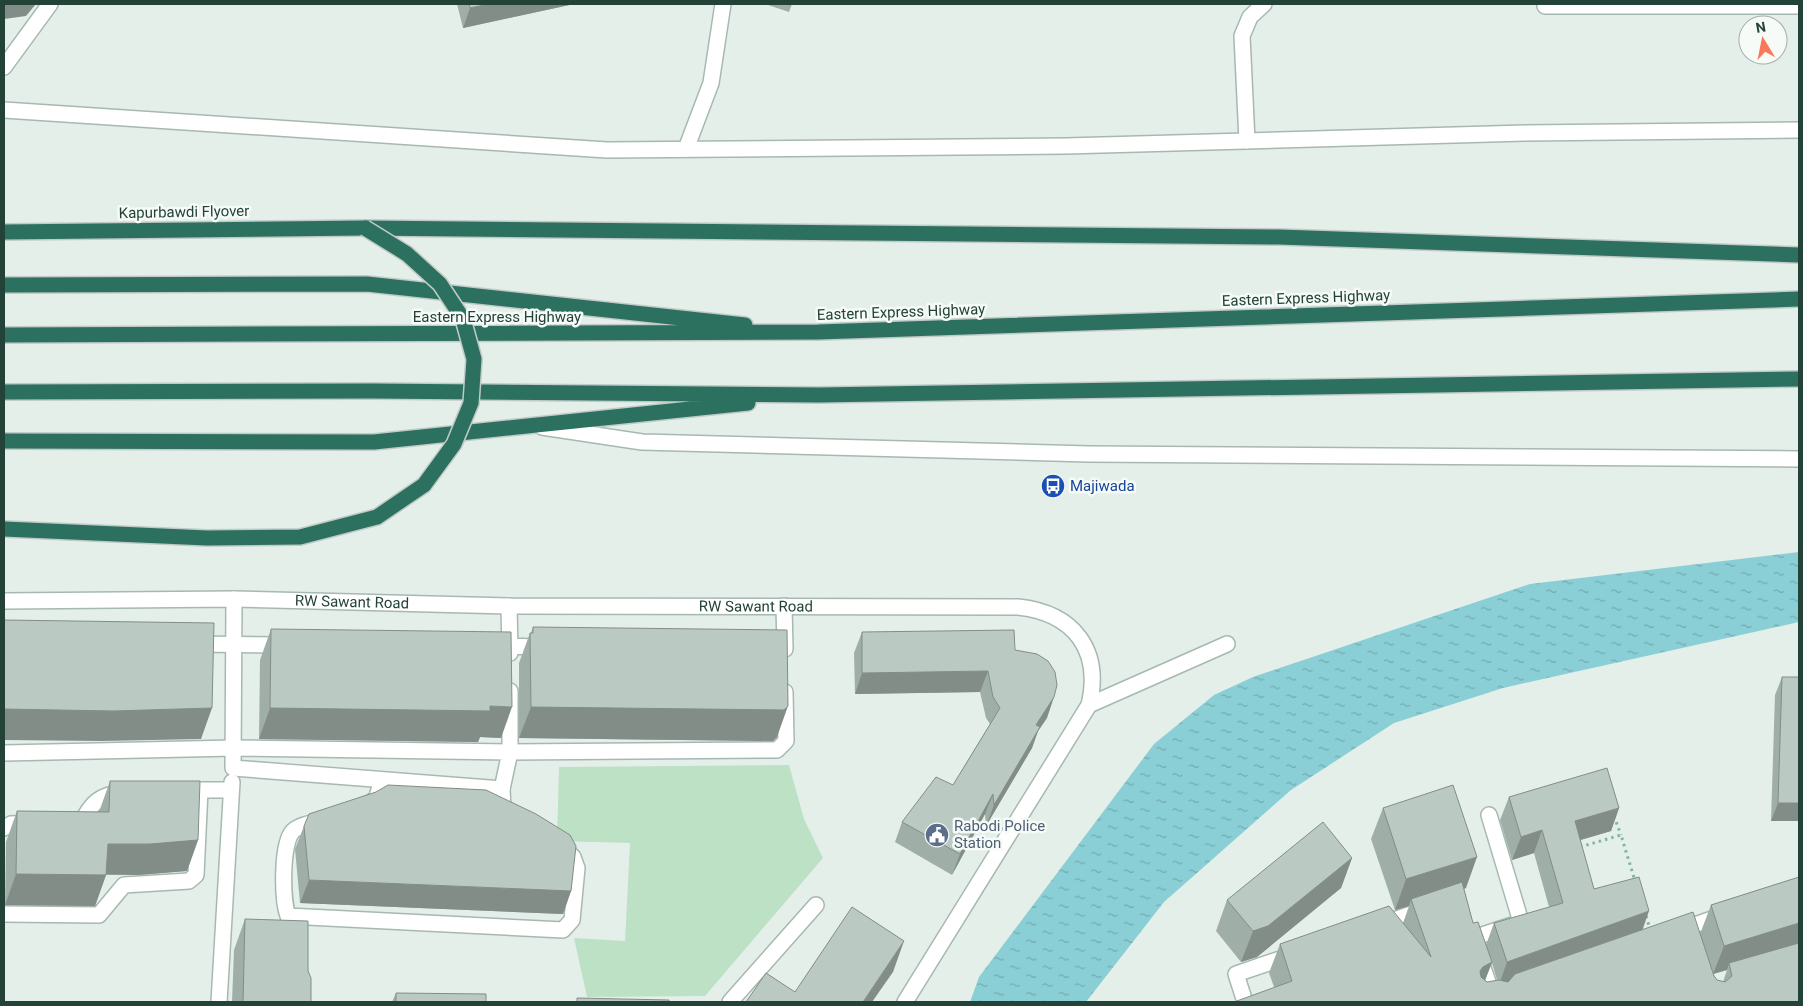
<svg xmlns="http://www.w3.org/2000/svg" width="1803" height="1006" font-family="Roboto,sans-serif">
<style>
.green{fill:#bde1c5}
.water{fill:url(#water-ripples)}
.lines{fill:none;stroke-linecap:round;stroke-linejoin:round}
.lane-casing{stroke:#a7b8b1;stroke-width:18}
.street-casing{stroke:#a7b8b1;stroke-width:18}
.highway-casing{stroke:#c1cac7;stroke-width:18}
.path{stroke:#84b4a3;stroke-width:3;stroke-dasharray:2.5 4;stroke-linecap:butt}
.lane{stroke:#fff;stroke-width:15}
.street{stroke:#fff;stroke-width:15}
.highway{stroke:#2c715f;stroke-width:15}
.highway-bridge-casing{stroke:#c1cac7;stroke-width:18;stroke-linecap:butt}
.highway-bridge{stroke:#2c715f;stroke-width:15}
.wall{fill:#a0aea8;fill-rule:evenodd}
.shaded-wall{fill:#828d88}
.building{fill:#bacac3;stroke:#828d88}
.labels{text-anchor:middle;stroke-width:5;stroke-linejoin:round;paint-order:stroke}
.street-label{font-size:15px;fill:#234338;stroke:#f6fbf8}
.transit-label{font-size:15px;fill:#164399;stroke:#f6fbf8;text-anchor:start}
.service-label{font-size:15px;fill:#4e5e75;stroke:#f6fbf8;text-anchor:start}
</style>
<defs>
<pattern id="water-ripples" width="26" height="14" patternUnits="userSpaceOnUse" patternTransform="scale(1.25)"><rect width="26" height="14" fill="#8bcfd6"/><path d="M2 4q2-2 4 0t4 0M15 11q2-2 4 0t4 0" fill="none" stroke="#71aaaf"/></pattern>
</defs>
<rect width="100%" height="100%" fill="#e5efea"/>
<path class="green" d="M 789,765 L 804,819 L 823,858 L 705,996 L 587,997 L 574,938 L 625,941 L 630,843 L 557,841 L 559,767 Z"/>
<path class="water" d="M 1799,552 L 1799,622 L 1503,688 L 1394,723 L 1291,790 L 1164,902 L 1086,1002 L 970,1002 L 979,977 L 1154,744 L 1214,695 L 1253,677 L 1530,584 Z"/>
<g class="lines">
<g class="lane-casing">
<path id="lane" d="M 1545,6 L 1799,6
M 1089,705 L 1227,644"/>
</g>
<g class="street-casing">
<g id="street">
<path d="M 4,67 L 50,4"/>
<path d="M 4,110 L 607,150 L 1066,146 L 1525,133 L 1799,130"/>
<path d="M 1247,141 L 1242,36 L 1250,17 L 1264,4"/>
<path d="M 686,149 L 711,83 L 723,4"/>
<path d="M 542,427 L 642,442 L 1089,454 L 1799,459"/>
<path d="M 234,599 L 233,768 L 502,789"/>
<path id="s1" d="M 4,601 L 234,599 L 509,606 L 1018,607 C 1074,613 1102,650 1089,705 L 905,1002"/>
<path d="M 509,606 L 510,653"/>
<path d="M 784,606 L 785,649"/>
<path d="M 193,644 L 285,645"/>
<path d="M 493,646 L 545,647"/>
<path d="M 510,691 L 510,752 L 777,750 L 786,741 L 785,692"/>
<path d="M 4,753 L 234,748 L 510,752 L 502,789 L 503,810 L 509,814"/>
<path d="M 190,790 L 231,790"/>
<path d="M 366,805 L 376,799 L 382,781"/>
<path d="M 323,820 C 315,822 299,825 293,831 C 281,843 282,900 288,916 L 563,930 L 572,920 L 577,868 L 573,857 L 562,847"/>
<path d="M 74,823 L 82,822 C 91,803 101,794 122,793"/>
<path d="M 4,828 L 11,824 L 31,823"/>
<path d="M 4,914 L 99,915 L 124,885 L 189,881 L 196,875 L 200,790"/>
<path d="M 1380,925 L 1425,909"/>
<path d="M 1678,931 L 1723,915"/>
<path d="M 1473,938 L 1521,922 L 1489,815"/>
<path d="M 1480,959 L 1495,1002"/>
<path d="M 219,1002 L 232,782"/>
<path d="M 730,1002 L 816,905"/>
<path d="M 1245,1002 L 1236,974 L 1292,955"/>
</g>
</g>
<g class="highway-casing">
<path id="highway" d="M 4,232 L 365,228 L 1279,237 L 1799,255
M 4,285 L 367,284 L 745,325
M 4,335 L 818,332 L 1799,299
M 4,392 L 372,391 L 819,395 L 1799,379
M 4,441 L 374,442 L 748,403"/>
</g>
<path class="path" d="M 1614,816 L 1621,835
M 1580,847 L 1621,835 L 1635,881
M 1646,916 L 1650,929"/>
<use href="#lane" class="lane"/>
<use href="#street" class="street"/>
<use href="#highway" class="highway"/>
<g class="highway-bridge-casing">
<path id="highway-bridge" d="M 4,529 L 207,538 L 300,537 L 377,517 L 424,485 L 454,444 L 471,403 L 474,359 L 463,319 L 440,284 L 407,254 L 365,228"/>
</g>
<use href="#highway-bridge" class="highway-bridge"/>
</g>
<path class="wall" d="M 457,4 L 574,4 L 463,28 Z
M 765,4 L 792,4 L 789,12 Z
M 533,627 L 777,737 L 773,741 L 519,738 L 519,663 L 530,633 L 531,633 Z
M 271,629 L 501,738 L 480,737 L 478,742 L 259,739 L 260,660 Z
M 862,632 L 1015,650 L 1047,718 L 1038,731 L 1032,748 L 986,826 L 985,814 L 952,875 L 895,842 L 902,822 L 953,785 L 990,724 L 986,718 L 980,692 L 855,694 L 854,653 Z
M 1782,677 L 1799,677 L 1799,821 L 1771,821 L 1775,695 Z
M 110,781 L 198,840 L 187,871 L 138,875 L 106,875 L 95,906 L 5,905 L 6,842 L 17,811 L 99,812 Z
M 1509,797 L 1619,808 L 1611,831 L 1580,840 L 1594,889 L 1643,929 L 1700,934 L 1711,905 L 1799,877 L 1799,1002 L 1274,987 L 1269,973 L 1280,944 L 1403,923 L 1409,906 L 1395,910 L 1371,839 L 1383,808 L 1466,888 L 1464,889 L 1473,923 L 1486,945 L 1494,923 L 1549,907 L 1534,853 L 1512,860 L 1500,820 ZM 1492,963 L 1497,980 L 1487,982 L 1485,980 ZM 1727,970 L 1723,982 L 1717,980 L 1713,974 Z
M 304,826 L 571,891 L 563,914 L 300,903 L 295,849 Z
M 1352,858 L 1341,888 L 1257,957 L 1241,962 L 1216,931 L 1227,900 Z
M 245,919 L 308,971 L 311,1002 L 232,1002 L 234,950 Z
M 396,993 L 486,1002 L 392,1002 Z"/>
<path class="shaded-wall" d="M 4,4 L 36,4 L 26,16 L 4,19 Z
M 489,4 L 574,4 L 463,28 L 470,8 Z
M 988,671 L 980,692 L 855,694 L 862,673 Z
M 1054,697 L 1047,718 L 1038,731 L 1032,748 L 986,826 L 994,805 L 1036,725 Z
M 490,706 L 512,707 L 501,738 L 480,737 L 478,742 L 259,739 L 270,708 Z
M 788,706 L 777,737 L 773,741 L 519,738 L 531,707 Z
M 212,708 L 201,739 L 102,741 L 4,740 L 4,709 Z
M 993,794 L 985,814 L 952,875 L 960,854 Z
M 1778,803 L 1799,803 L 1799,821 L 1771,821 Z
M 1619,808 L 1611,831 L 1567,844 L 1575,821 Z
M 1542,830 L 1534,853 L 1512,860 L 1521,837 Z
M 198,840 L 187,871 L 138,875 L 97,874 L 108,844 Z
M 1477,857 L 1466,888 L 1413,904 L 1411,899 L 1409,906 L 1395,910 L 1406,879 Z
M 1352,858 L 1341,888 L 1257,957 L 1241,962 L 1253,931 Z
M 16,874 L 106,875 L 95,906 L 5,905 Z
M 309,880 L 571,891 L 563,914 L 300,903 Z
M 1649,911 L 1641,934 L 1499,985 L 1507,962 Z
M 1799,923 L 1799,942 L 1796,950 L 1729,963 L 1727,970 L 1713,974 L 1724,946 Z
M 904,941 L 893,972 L 872,1002 L 863,1002 Z
M 1492,962 L 1481,991 L 1480,971 L 1483,967 Z"/>
<path class="building" d="M 469,4 L 489,4 L 470,8 Z
M 4,620 L 214,623 L 212,708 L 113,711 L 4,709 Z
M 533,627 L 787,630 L 788,706 L 784,710 L 531,707 L 530,633 L 533,633 Z
M 271,629 L 511,632 L 512,707 L 490,706 L 490,711 L 270,708 Z
M 1014,630 L 1015,650 L 1037,654 L 1048,661 L 1055,672 L 1057,685 L 1054,697 L 1036,725 L 1040,727 L 994,805 L 993,794 L 960,854 L 902,822 L 936,777 L 953,785 L 1000,708 L 993,697 L 988,671 L 862,673 L 862,632 Z
M 1782,677 L 1799,677 L 1799,803 L 1778,803 Z
M 1607,768 L 1619,808 L 1575,821 L 1594,889 L 1639,877 L 1649,911 L 1507,962 L 1494,923 L 1563,903 L 1542,830 L 1521,837 L 1509,797 Z
M 110,781 L 200,781 L 198,840 L 150,844 L 108,844 L 106,875 L 16,874 L 17,811 L 109,812 Z
M 388,785 L 486,790 L 536,814 L 570,835 L 576,846 L 571,891 L 309,880 L 304,826 L 309,814 L 376,792 Z
M 1453,785 L 1477,857 L 1406,879 L 1383,808 Z
M 1323,822 L 1352,858 L 1268,926 L 1253,931 L 1227,900 Z
M 1799,877 L 1799,923 L 1724,946 L 1711,905 Z
M 1462,882 L 1473,923 L 1478,922 L 1492,962 L 1483,967 L 1480,971 L 1481,977 L 1487,982 L 1499,980 L 1508,982 L 1515,974 L 1693,912 L 1714,976 L 1717,980 L 1725,982 L 1732,976 L 1729,963 L 1799,943 L 1799,1002 L 1234,1002 L 1292,981 L 1280,944 L 1389,906 L 1431,957 L 1411,899 Z
M 852,907 L 904,941 L 863,1002 L 746,1002 L 766,973 L 795,992 Z
M 245,919 L 308,921 L 308,971 L 311,978 L 311,1002 L 243,1002 Z
M 396,993 L 486,994 L 486,1002 L 396,1002 Z
M 577,998 L 669,1000 L 669,1002 L 577,1002 Z"/>
<defs>
<g id="bus-disc" transform="scale(1.25)"><circle r="9.5" fill="#1a4fb4" stroke="#f6fbf8"/><path d="M-5-6H5V4H4V6H2V4H-2V6H-4V4H-5ZM-3.5-4V0h7V-4ZM-3.5 1.2v1.5H-2V1.2ZM2 1.2v1.5H3.5V1.2Z" fill="#fff"/></g>
<g id="civic-disc" transform="scale(1.25)"><circle r="9.5" fill="#5c6f8a" stroke="#f6fbf8"/><path d="M-.6-6.5H3V-4.5H.6V-3L4-1V1h2V6H-6V1h2V-1L-.6-3ZM-1.2 2.5V6h2.4V2.5Z" fill="#fff"/></g>
</defs>
<g fill-rule="evenodd">
<use href="#bus-disc" x="1053" y="486"/>
<use href="#civic-disc" x="937" y="835"/>
</g>
<g class="labels">
<g class="street-label">
<text transform="translate(184 212) rotate(-1)" y="5">Kapurbawdi Flyover</text>
<text transform="translate(1306 298) rotate(-2)" y="5">Eastern Express Highway</text>
<text transform="translate(901 312) rotate(-2)" y="5">Eastern Express Highway</text>
<text x="497" y="322">Eastern Express Highway</text>
<text dy="5" stroke="none"><textPath href="#s1" startOffset="348">RW Sawant Road</textPath></text>
<text dy="5" stroke="none"><textPath href="#s1" startOffset="752">RW Sawant Road</textPath></text>
</g>
<g class="transit-label">
<text x="1070" y="491">Majiwada</text>
</g>
<g class="service-label">
<text x="954" y="831">Rabodi Police<tspan x="954" dy="17">Station</tspan></text>
</g>
</g>
<rect width="1803" height="1006" fill="none" stroke="#234338" stroke-width="10"/>
<g transform="translate(1763 40) rotate(350)"><circle r="24" fill="#f6fbf8" stroke="#a2b1ab"/>
<path d="M0-4L9 19L0 12L-9 19Z" fill="#fa7859"/>
<text y="-8" font-size="14" font-weight="bold" text-anchor="middle" fill="#234338">N</text>
</g>
</svg>
